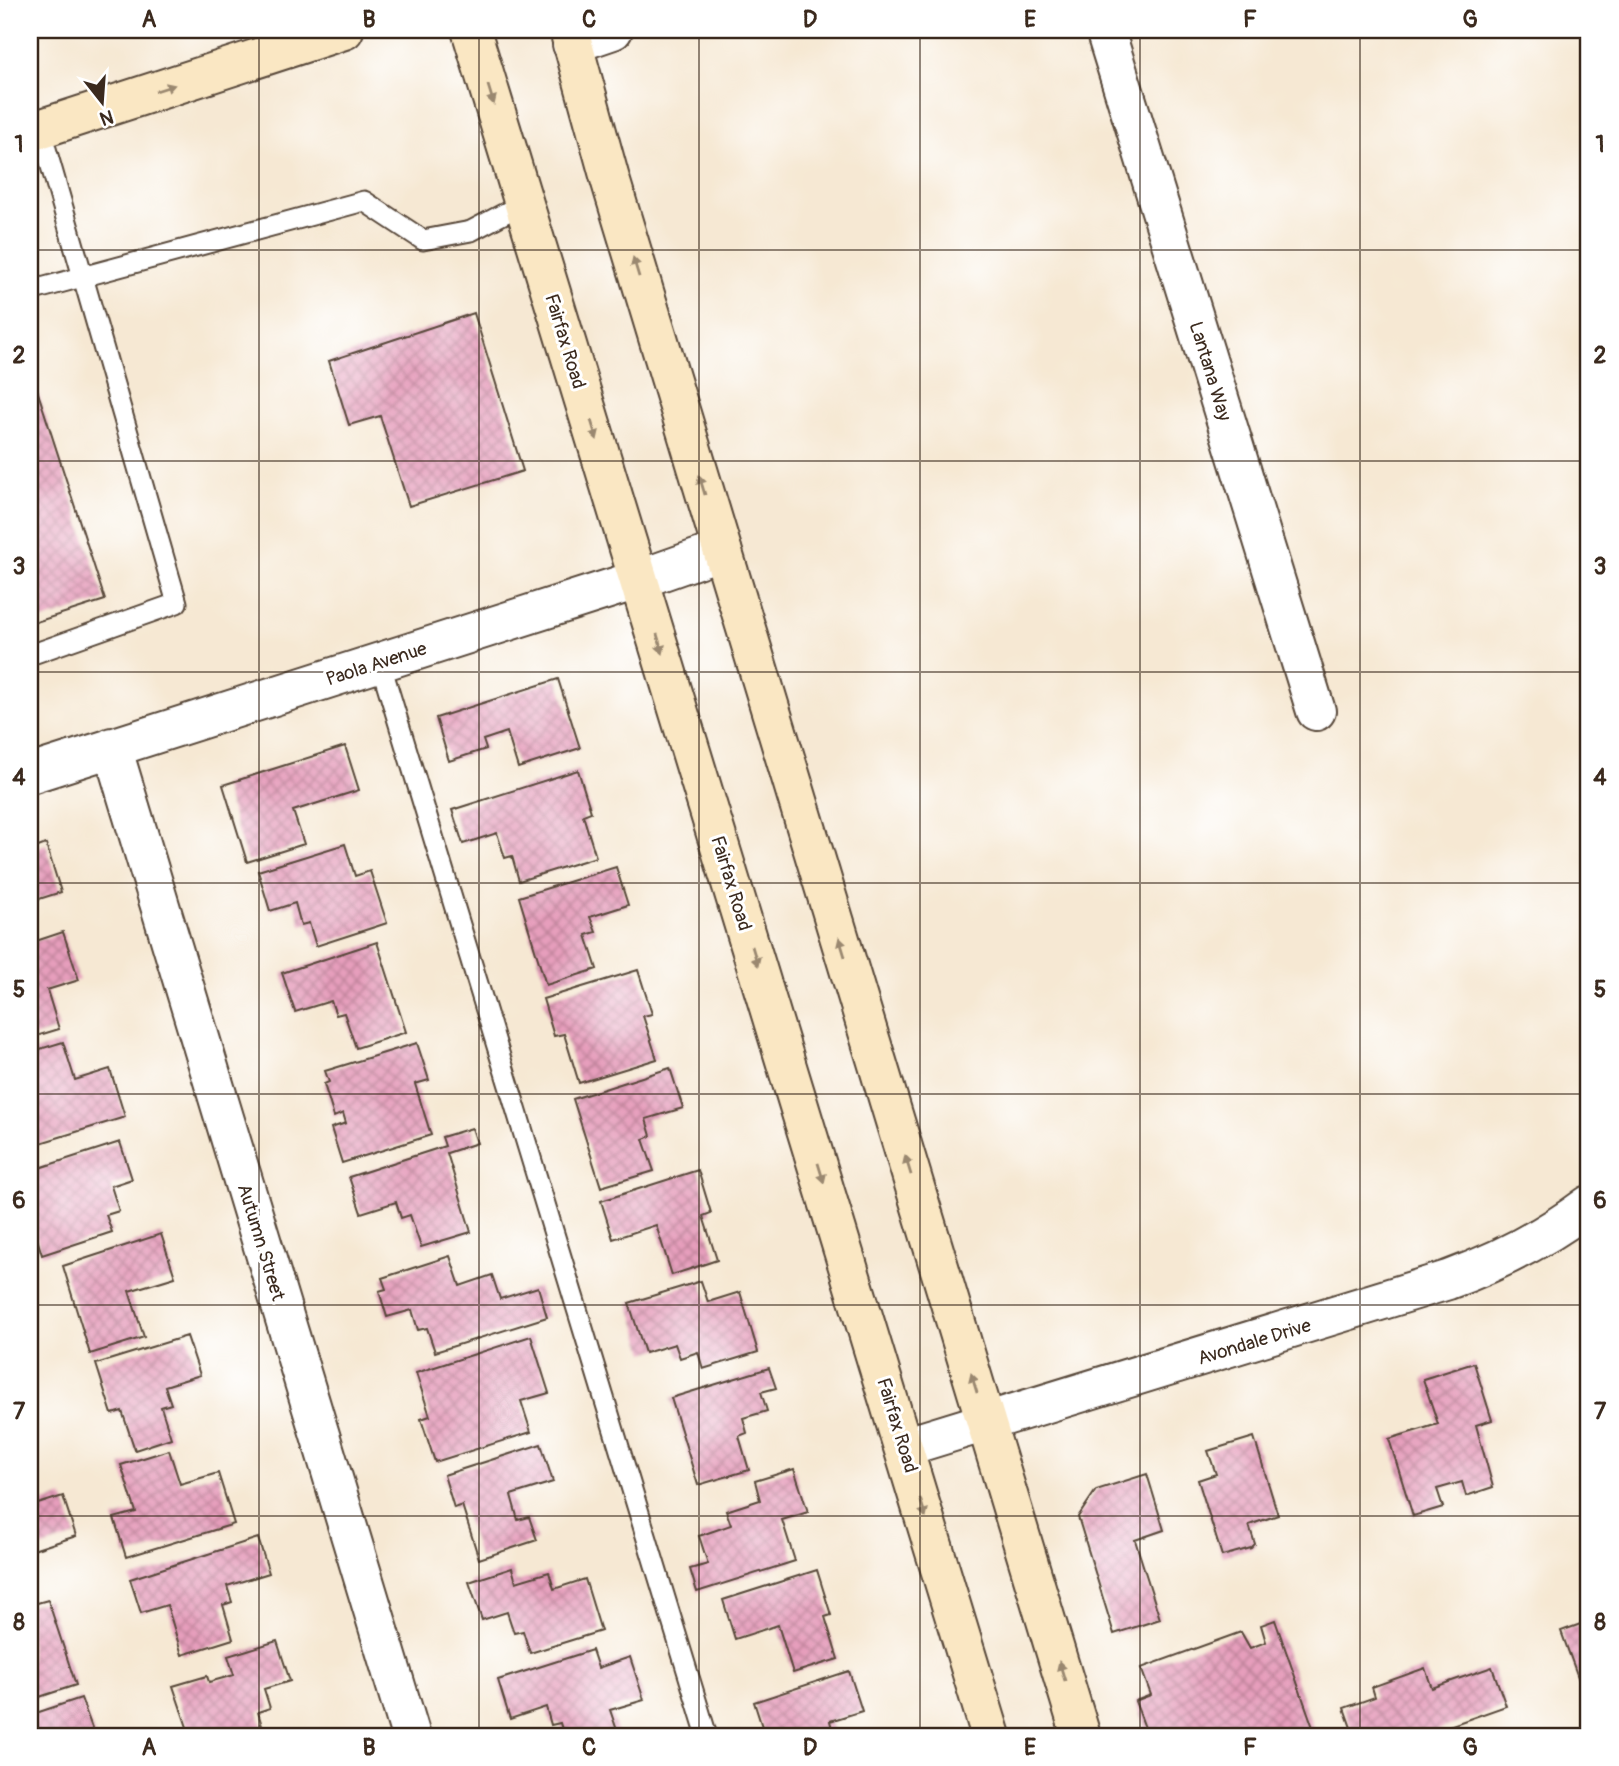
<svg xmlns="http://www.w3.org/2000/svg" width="1619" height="1766" font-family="Pangolin,sans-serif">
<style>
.building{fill:url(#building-cross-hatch)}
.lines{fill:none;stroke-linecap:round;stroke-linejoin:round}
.lane-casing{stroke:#574639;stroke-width:23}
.street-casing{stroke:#574639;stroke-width:42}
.secondary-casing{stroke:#574639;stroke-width:42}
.lane{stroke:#fff;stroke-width:19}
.street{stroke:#fff;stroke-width:38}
.secondary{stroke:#fae7c3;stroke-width:38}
.oneway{fill:#9a8870}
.grid{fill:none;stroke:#3b2a1e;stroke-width:2;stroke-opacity:0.55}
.labels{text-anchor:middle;stroke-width:6;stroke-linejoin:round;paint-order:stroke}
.street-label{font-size:19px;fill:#3b2a1e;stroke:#fff}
.neatline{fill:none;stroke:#3b2a1e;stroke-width:2.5}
.grid-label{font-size:23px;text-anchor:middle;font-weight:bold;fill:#3b2a1e}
</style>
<defs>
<pattern id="building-cross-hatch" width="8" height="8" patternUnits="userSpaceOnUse" patternTransform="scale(1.75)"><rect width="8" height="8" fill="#e69ebc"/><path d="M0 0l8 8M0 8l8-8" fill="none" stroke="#bc8198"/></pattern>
</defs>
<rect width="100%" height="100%" fill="#fff"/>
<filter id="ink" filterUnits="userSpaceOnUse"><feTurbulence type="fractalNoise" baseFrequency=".0143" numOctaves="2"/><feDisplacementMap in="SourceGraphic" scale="14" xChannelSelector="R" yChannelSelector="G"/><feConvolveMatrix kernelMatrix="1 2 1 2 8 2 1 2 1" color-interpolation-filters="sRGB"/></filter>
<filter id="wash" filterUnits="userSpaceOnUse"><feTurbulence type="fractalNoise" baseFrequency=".00686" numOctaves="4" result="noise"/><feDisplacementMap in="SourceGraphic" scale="28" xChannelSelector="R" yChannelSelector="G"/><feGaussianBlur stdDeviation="1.57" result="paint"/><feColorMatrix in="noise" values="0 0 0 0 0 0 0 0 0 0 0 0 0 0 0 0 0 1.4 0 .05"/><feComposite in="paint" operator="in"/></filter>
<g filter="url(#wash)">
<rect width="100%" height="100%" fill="#f6e8d3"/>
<g id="blocks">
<path class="building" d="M 474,313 L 523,471 L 409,506 L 380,416 L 349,425 L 329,361 Z
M 30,368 L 105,600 L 30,624 Z
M 558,679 L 580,748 L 518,768 L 507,732 L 483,740 L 486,749 L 449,761 L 436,718 Z
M 345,746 L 359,790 L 293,811 L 304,844 L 247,862 L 223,785 Z
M 578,770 L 591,812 L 583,815 L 596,857 L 519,881 L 512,856 L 505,858 L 497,833 L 463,844 L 452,810 Z
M 46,844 L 61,892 L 30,902 L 30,850 Z
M 345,844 L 355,876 L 370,871 L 387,923 L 316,946 L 309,923 L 301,925 L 295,903 L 270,911 L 258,871 Z
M 616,867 L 628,905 L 590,917 L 596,932 L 586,935 L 597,969 L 546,985 L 519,897 Z
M 63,932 L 79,980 L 47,990 L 59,1029 L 30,1038 L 30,943 Z
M 377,942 L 406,1032 L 356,1048 L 344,1013 L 336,1015 L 331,1001 L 295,1012 L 282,973 Z
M 638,970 L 652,1014 L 643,1016 L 657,1059 L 579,1083 L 564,1034 L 554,1036 L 543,999 Z
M 63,1042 L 75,1080 L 110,1069 L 125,1117 L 37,1144 L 30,1121 L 30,1052 Z
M 417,1043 L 429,1080 L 415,1084 L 431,1135 L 342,1163 L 331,1128 L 346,1123 L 343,1113 L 334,1117 L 324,1084 L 329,1082 L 325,1071 Z
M 670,1068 L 683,1108 L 646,1119 L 651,1136 L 643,1139 L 654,1171 L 601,1187 L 573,1099 Z
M 472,1128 L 477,1143 L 447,1153 L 471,1232 L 421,1247 L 410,1215 L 401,1218 L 396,1202 L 361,1213 L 349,1177 L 445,1146 L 442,1137 Z
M 120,1142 L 132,1179 L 111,1186 L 119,1211 L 106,1215 L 112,1232 L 42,1255 L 30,1216 L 30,1171 Z
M 698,1170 L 711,1213 L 703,1216 L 717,1260 L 672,1275 L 656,1225 L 613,1239 L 601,1201 Z
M 161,1234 L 175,1277 L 129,1291 L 144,1337 L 90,1354 L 63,1266 Z
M 450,1256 L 460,1286 L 492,1275 L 500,1299 L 538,1287 L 547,1317 L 435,1352 L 427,1328 L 418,1330 L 412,1310 L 387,1317 L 379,1291 L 386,1289 L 382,1278 Z
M 701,1281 L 708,1302 L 740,1292 L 758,1352 L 703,1369 L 698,1352 L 680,1358 L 675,1344 L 645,1353 L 629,1303 Z
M 187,1336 L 200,1375 L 165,1386 L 171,1404 L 161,1407 L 171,1438 L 135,1450 L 122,1411 L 112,1414 L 96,1364 Z
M 531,1336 L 549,1393 L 521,1401 L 531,1432 L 435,1462 L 421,1419 L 430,1416 L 416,1373 Z
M 1474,1363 L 1492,1420 L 1476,1425 L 1493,1487 L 1466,1496 L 1462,1482 L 1437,1489 L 1443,1507 L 1413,1516 L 1389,1439 L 1438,1424 L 1423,1379 Z
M 769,1368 L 776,1388 L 761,1392 L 767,1411 L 743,1418 L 747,1433 L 739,1436 L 749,1470 L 698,1485 L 671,1398 Z
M 1254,1437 L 1278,1515 L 1249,1525 L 1255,1544 L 1251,1548 L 1222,1556 L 1198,1480 L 1216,1474 L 1208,1451 Z
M 541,1444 L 553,1482 L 511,1495 L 518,1520 L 529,1517 L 537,1540 L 479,1559 L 462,1505 L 454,1508 L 444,1475 Z
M 169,1450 L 180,1484 L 218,1473 L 234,1524 L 126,1557 L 114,1518 L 136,1512 L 121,1465 Z
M 794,1469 L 808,1512 L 782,1520 L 795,1561 L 697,1592 L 690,1569 L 708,1564 L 699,1536 L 731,1525 L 726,1511 L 760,1500 L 755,1481 Z
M 1147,1474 L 1164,1530 L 1135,1540 L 1160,1619 L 1114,1634 L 1078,1517 L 1096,1490 Z
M 34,1491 L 38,1504 L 63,1496 L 76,1536 L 30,1551 L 30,1493 Z
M 258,1538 L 269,1573 L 227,1586 L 232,1602 L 223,1605 L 233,1639 L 182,1655 L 167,1605 L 141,1613 L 130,1579 Z
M 512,1568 L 516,1582 L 549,1572 L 554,1589 L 585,1579 L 601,1631 L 530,1653 L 523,1631 L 514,1633 L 507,1612 L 482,1620 L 469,1582 Z
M 817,1570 L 831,1615 L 825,1617 L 838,1659 L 793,1673 L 778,1625 L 735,1639 L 723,1600 Z
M 48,1600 L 76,1685 L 30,1700 L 30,1605 Z
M 1275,1620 L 1316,1736 L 1148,1736 L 1135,1701 L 1151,1695 L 1141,1668 L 1241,1632 L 1250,1648 L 1266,1642 L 1261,1625 Z
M 1589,1621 L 1589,1698 L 1586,1699 L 1561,1631 Z
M 277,1641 L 290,1681 L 264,1689 L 270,1708 L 258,1712 L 264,1733 L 254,1736 L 190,1736 L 173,1686 L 207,1676 L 209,1682 L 234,1675 L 228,1656 Z
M 592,1650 L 598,1668 L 630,1657 L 644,1700 L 610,1710 L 619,1736 L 564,1736 L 560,1723 L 551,1725 L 546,1707 L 510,1719 L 498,1680 Z
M 1492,1667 L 1506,1706 L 1421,1736 L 1354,1736 L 1344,1708 L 1375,1697 L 1372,1687 L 1425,1668 L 1432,1688 Z
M 849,1671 L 862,1711 L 830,1721 L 834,1736 L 765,1736 L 754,1702 Z
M 81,1698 L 95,1736 L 30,1736 L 30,1715 Z"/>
</g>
</g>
<g filter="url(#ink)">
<use href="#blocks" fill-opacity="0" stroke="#574639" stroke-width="2"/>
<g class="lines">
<g class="lane-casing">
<path id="lane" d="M 30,291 L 364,201 L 423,240 L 471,231 L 524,203
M 30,655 L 177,603 L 40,128
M 380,662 L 707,1736"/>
</g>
<g class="street-casing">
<path id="street" d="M 1105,30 L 1316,711
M 572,44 L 613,30
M 112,747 L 411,1736
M 30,774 L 640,579 L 722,550
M 904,1447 L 1448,1280 C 1500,1261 1545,1238 1589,1205"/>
</g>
<g class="secondary-casing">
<path id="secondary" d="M 471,30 L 991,1736
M 569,30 L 610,179 L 1081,1736
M 30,132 L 344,30"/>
</g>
<use href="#lane" class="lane"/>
<use href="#street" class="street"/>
<use href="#secondary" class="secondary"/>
</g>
<defs><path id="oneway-solid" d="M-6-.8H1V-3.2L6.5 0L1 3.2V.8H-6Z" transform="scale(1.75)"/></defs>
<g class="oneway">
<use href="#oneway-solid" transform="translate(165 88) rotate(-18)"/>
<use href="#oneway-solid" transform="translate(491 95) rotate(73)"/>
<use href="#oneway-solid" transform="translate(636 267) rotate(-107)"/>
<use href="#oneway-solid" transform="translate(594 430) rotate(73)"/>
<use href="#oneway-solid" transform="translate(702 485) rotate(-107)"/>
<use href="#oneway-solid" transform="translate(660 644) rotate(73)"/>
<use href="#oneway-solid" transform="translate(842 947) rotate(-107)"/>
<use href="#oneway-solid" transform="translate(755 956) rotate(73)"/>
<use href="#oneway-solid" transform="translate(908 1165) rotate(-107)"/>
<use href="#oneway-solid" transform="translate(821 1173) rotate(73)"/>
<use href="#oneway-solid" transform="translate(974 1383) rotate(-107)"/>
<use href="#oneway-solid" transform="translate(923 1508) rotate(73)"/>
<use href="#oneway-solid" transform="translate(1062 1671) rotate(-107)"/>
</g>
</g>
<path class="grid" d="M 259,30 L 259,1736M 479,30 L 479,1736M 699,30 L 699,1736M 920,30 L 920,1736M 1140,30 L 1140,1736M 1360,30 L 1360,1736M 30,250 L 1589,250M 30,461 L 1589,461M 30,672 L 1589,672M 30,883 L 1589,883M 30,1094 L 1589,1094M 30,1305 L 1589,1305M 30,1516 L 1589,1516"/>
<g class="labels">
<g class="street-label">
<text transform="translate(566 341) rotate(73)" y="7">Fairfax Road</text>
<text transform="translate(1211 371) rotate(73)" y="7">Lantana Way</text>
<text transform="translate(376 663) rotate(-18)" y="7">Paola Avenue</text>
<text transform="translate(732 883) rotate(73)" y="7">Fairfax Road</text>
<text transform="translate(262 1242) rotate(73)" y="7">Autumn Street</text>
<text transform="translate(1254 1341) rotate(-17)" y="7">Avondale Drive</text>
<text transform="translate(898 1425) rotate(73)" y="7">Fairfax Road</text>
</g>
</g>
<rect width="1619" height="1766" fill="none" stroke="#fff" stroke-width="77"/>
<g transform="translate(102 102) rotate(163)" stroke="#ffffff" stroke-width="5" paint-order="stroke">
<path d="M0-5L12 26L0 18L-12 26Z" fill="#3b2a1e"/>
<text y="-10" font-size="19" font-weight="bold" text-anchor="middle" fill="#3b2a1e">N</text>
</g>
<rect x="38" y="38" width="1542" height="1690" class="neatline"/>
<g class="grid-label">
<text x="149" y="27">A</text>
<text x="369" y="27">B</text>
<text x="589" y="27">C</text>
<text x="810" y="27">D</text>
<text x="1030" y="27">E</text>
<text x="1250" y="27">F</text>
<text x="1470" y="27">G</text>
<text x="19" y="152">1</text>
<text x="1600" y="152">1</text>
<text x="19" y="363">2</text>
<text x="1600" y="363">2</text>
<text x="19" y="574">3</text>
<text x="1600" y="574">3</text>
<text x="19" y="785">4</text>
<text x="1600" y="785">4</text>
<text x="19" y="997">5</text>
<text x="1600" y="997">5</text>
<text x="19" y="1208">6</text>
<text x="1600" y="1208">6</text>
<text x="19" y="1419">7</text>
<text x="1600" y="1419">7</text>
<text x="19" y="1630">8</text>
<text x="1600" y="1630">8</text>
<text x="149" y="1755">A</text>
<text x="369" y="1755">B</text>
<text x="589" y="1755">C</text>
<text x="810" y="1755">D</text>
<text x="1030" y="1755">E</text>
<text x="1250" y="1755">F</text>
<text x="1470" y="1755">G</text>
</g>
</svg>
